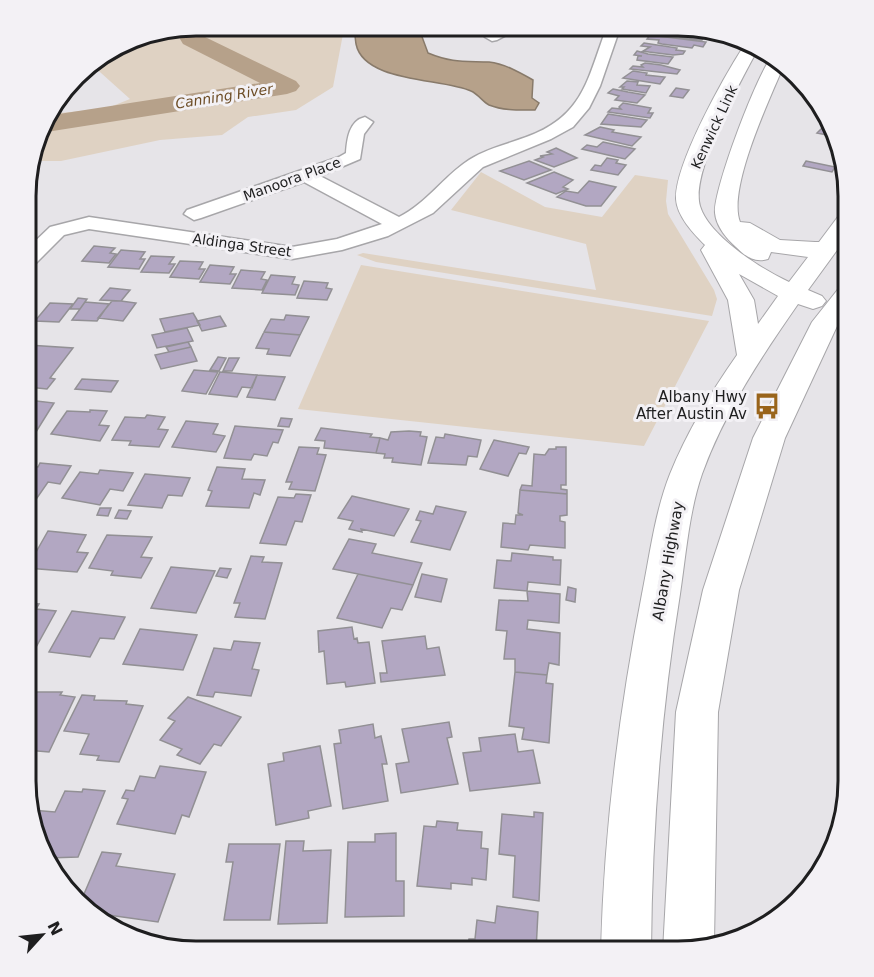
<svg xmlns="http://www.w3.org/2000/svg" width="874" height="977" font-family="'DejaVu Sans',sans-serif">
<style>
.green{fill:#dfd2c3}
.water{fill:#b6a18a;stroke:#887a6a;stroke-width:1.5}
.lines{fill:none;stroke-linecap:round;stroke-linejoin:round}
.river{fill:#b6a18a;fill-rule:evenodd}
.building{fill:#b2a7c2;stroke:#929094;stroke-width:1.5}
.minor-casing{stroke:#a7a6a9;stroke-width:3}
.highway-casing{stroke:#a7a6a9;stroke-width:2}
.minor{fill:#fff;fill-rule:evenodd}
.highway{fill:#fff;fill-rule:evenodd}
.labels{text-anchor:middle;stroke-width:6;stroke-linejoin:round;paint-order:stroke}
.far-water-label{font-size:14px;font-style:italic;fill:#6d4d26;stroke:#f3f1f5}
.far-street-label{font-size:14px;fill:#1e1e1f;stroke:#f3f1f5}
.poi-label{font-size:15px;fill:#1e1e1f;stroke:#f3f1f5;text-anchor:end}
.street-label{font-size:15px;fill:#1e1e1f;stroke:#f3f1f5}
.rim{fill:none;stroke:#1e1e1f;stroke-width:3}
</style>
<rect width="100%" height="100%" fill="#e6e4e8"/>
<path class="green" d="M 196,26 L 328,27 L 343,34 L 333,87 L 296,110 L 248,117 L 222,135 L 160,140 L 61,161 L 30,161 L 47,114 L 105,109 L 130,99 L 91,64 L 141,35 Z
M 481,172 L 545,207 L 602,217 L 635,175 L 668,180 L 666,201 L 668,214 L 714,290 L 717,299 L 712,316 L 376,262 L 357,255 L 363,253 L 596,290 L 586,244 L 451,210 Z
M 361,265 L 709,321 L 644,446 L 298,409 Z"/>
<path class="water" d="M 357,26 L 418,26 L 428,53 C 452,63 464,61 489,62 C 505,64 519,72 533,80 L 532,98 L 539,103 L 535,110 C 520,110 504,111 489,105 C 483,102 478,94 471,91 C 443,78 364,83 356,44 C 355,36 354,33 357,26 Z"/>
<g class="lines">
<path class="river" d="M 205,26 L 203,36 L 296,81 L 300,86 L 296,91 L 287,94 L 40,133 L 46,116 L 260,83 L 183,44 L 180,39 L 183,28 Z"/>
</g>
<path class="building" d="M 662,27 L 697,27 L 693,32 Z
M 664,30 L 674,31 L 706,35 L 702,40 L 667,36 L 667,33 L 662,32 Z
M 650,35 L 706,42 L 703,47 L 694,45 L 692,48 L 662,44 L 658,43 L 659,40 L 647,39 Z
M 644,43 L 677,48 L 676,50 L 685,51 L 683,54 L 673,55 L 649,52 L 643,51 L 650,47 L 641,46 Z
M 637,51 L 648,54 L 673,57 L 668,64 L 637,60 L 638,56 L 642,56 L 634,55 Z
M 645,63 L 661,65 L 680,70 L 677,74 L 630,69 L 633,66 L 643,67 L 641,65 Z
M 633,71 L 647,73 L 646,75 L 665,77 L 660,84 L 623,78 Z
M 627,81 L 638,82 L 637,85 L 650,86 L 646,93 L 622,89 L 624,87 L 620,87 Z
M 676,88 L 689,90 L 683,98 L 670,96 Z
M 613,89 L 628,92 L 645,95 L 637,103 L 615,100 L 619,96 L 608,93 Z
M 623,103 L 651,108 L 648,113 L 653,113 L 650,118 L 608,112 L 612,108 L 621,109 L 619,107 Z
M 608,114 L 647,120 L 641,127 L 601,124 Z
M 827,123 L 832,136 L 817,133 Z
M 600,127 L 614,130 L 612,132 L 641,137 L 632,146 L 585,135 Z
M 603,142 L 635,149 L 625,159 L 582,149 L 587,145 L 597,147 Z
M 556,148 L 577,158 L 554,167 L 535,160 L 543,157 L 540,156 L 552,154 L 547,152 Z
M 607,158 L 618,160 L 616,163 L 626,165 L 618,175 L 591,170 L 595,165 L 601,166 Z
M 529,161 L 551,170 L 524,180 L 500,171 Z
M 806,161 L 835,167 L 832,172 L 803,166 Z
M 554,172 L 573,180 L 563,187 L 568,189 L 556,194 L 527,183 Z
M 589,181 L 616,187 L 601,206 L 586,206 L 557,197 L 566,191 L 578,193 Z
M 94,246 L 115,248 L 110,253 L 116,254 L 109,263 L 82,261 Z
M 121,250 L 145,252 L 140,259 L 145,259 L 139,269 L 108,267 Z
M 151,256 L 174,257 L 169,264 L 175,264 L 169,273 L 141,272 Z
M 180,261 L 203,262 L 199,269 L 205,269 L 199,279 L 170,277 Z
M 210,265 L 234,267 L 230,274 L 236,274 L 230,284 L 200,282 Z
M 241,270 L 265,272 L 261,279 L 267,280 L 262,290 L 232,288 Z
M 271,275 L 295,277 L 292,284 L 299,285 L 295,295 L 262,293 Z
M 304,281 L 328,283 L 326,288 L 332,289 L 327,300 L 297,298 Z
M 110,288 L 130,290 L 121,301 L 100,300 Z
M 78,298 L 87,299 L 80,309 L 70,309 Z
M 112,301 L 121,301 L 136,303 L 123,321 L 98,318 Z
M 85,302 L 109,304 L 97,321 L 72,320 Z
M 50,303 L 73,304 L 59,322 L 35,321 Z
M 193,313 L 200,325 L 165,332 L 160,319 Z
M 286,315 L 309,317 L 300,335 L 264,332 L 271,319 L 284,320 Z
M 220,316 L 226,326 L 202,331 L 197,321 Z
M 187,328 L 193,341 L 157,348 L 152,335 Z
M 264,332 L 300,335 L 290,356 L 267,354 L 269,349 L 256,348 Z
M 188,342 L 191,347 L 169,352 L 166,347 Z
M 28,345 L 73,348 L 50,378 L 55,379 L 47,389 L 28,387 Z
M 191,347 L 197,361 L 161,369 L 155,355 Z
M 218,357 L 226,358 L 219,371 L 210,370 Z
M 229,358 L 239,358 L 232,371 L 223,371 Z
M 194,370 L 218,372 L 206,394 L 182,391 Z
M 220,372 L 257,375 L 252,388 L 242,387 L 237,397 L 209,394 Z
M 257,375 L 285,377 L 275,400 L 247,397 Z
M 82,379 L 118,381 L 111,392 L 75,389 Z
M 28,400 L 54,403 L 36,432 L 27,431 Z
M 90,410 L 107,411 L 99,425 L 109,426 L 100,441 L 51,434 L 67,411 L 90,412 Z
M 147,415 L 165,417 L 158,429 L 168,430 L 159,447 L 129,445 L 131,441 L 112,440 L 125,417 L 145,418 Z
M 281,418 L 292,419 L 289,427 L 278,426 Z
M 186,421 L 218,424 L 213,434 L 225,436 L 216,452 L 172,447 Z
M 235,426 L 283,430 L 278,443 L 273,442 L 267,456 L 254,454 L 251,460 L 224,458 Z
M 321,428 L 372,434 L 370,437 L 380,438 L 376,453 L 324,448 L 325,441 L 315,440 Z
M 409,431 L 421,432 L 420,436 L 427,437 L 421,465 L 392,462 L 393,458 L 384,458 L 385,454 L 376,453 L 380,438 L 388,440 L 391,432 Z
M 445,434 L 481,440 L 477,457 L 468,456 L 466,465 L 428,463 L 436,437 L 444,438 Z
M 494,440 L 529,447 L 526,454 L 519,453 L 508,476 L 480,469 Z
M 299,447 L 319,448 L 317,454 L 326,455 L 315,491 L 289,489 L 292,482 L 286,482 Z
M 556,447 L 566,447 L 566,485 L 561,485 L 561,489 L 567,490 L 567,494 L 520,490 L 522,485 L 532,486 L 534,454 L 545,455 L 549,449 L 556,449 Z
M 40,463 L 71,466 L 60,484 L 48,482 L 37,498 L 27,497 L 27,466 L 38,467 Z
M 217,467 L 245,469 L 242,479 L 265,480 L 260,495 L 254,493 L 249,508 L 206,506 L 212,491 L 208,490 Z
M 100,470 L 133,473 L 123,491 L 110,489 L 100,505 L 62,498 L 80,472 L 98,474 Z
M 145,474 L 190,478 L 182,496 L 168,495 L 162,508 L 128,505 Z
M 520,490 L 567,494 L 567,515 L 560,516 L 560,521 L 565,522 L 565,548 L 530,545 L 528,550 L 501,547 L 503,523 L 515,524 L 516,515 L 523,515 L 518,513 Z
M 296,494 L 311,495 L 302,522 L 295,521 L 286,545 L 260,543 L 278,497 L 294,498 Z
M 352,496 L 409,509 L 394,536 L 361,529 L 362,532 L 349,529 L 353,521 L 338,518 Z
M 436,506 L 466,512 L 450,550 L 411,542 L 421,521 L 416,520 L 420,511 L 433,514 Z
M 100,508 L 111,508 L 108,516 L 97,515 Z
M 119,510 L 131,511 L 127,519 L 115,518 Z
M 48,531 L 86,535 L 77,552 L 88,553 L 77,572 L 27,568 Z
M 107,535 L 152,537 L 141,557 L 152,558 L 141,578 L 111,575 L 113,571 L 89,568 Z
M 349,539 L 376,544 L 372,553 L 422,563 L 413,585 L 333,569 Z
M 512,553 L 553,557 L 553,560 L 561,560 L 560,585 L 528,582 L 527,591 L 494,588 L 497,560 L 511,561 Z
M 251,556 L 264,557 L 262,562 L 282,563 L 265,619 L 235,617 L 240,603 L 234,603 Z
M 171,567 L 215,571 L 196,613 L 151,608 Z
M 220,568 L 231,569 L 227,578 L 216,576 Z
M 358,574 L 413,585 L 402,610 L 391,608 L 382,628 L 337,618 Z
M 422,574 L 447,579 L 441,602 L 415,597 Z
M 568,587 L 576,589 L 575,602 L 566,600 Z
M 527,591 L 560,594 L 559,623 L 528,620 L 527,629 L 560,633 L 559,665 L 549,663 L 547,675 L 515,672 L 515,659 L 504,659 L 507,631 L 496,630 L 499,600 L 528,601 Z
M 27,603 L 39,604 L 36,609 L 56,611 L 35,649 L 27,648 Z
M 72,611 L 125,617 L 114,639 L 100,638 L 90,657 L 49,652 Z
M 352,627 L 354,639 L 357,638 L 358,643 L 369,642 L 375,683 L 346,687 L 345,682 L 327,684 L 324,651 L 319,652 L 318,631 Z
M 140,629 L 197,635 L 183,670 L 123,664 Z
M 425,636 L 427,649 L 439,647 L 445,675 L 381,682 L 380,673 L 387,673 L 382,641 Z
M 234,641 L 260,643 L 252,669 L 259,670 L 251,696 L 215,692 L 213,697 L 197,695 L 214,648 L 231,650 Z
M 515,672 L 547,675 L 546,683 L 553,684 L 549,743 L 522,739 L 524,728 L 509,726 Z
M 26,688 L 30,688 L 28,692 L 62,692 L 60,695 L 75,697 L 49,752 L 26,750 Z
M 82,695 L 95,696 L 94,700 L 127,701 L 126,704 L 143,706 L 119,762 L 97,760 L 99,756 L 80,754 L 89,734 L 64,731 Z
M 188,697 L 241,717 L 221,746 L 214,744 L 200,764 L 177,755 L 182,749 L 160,740 L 175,721 L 168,718 Z
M 449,722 L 452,737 L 447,738 L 458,784 L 401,793 L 396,764 L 409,762 L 402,729 Z
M 373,724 L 375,738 L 381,736 L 387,764 L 382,764 L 388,801 L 343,809 L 334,744 L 341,743 L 339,730 Z
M 515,734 L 518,752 L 533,750 L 540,783 L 470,791 L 463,753 L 481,751 L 479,738 Z
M 320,746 L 331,806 L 308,811 L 309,818 L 276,825 L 268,764 L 284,761 L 283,753 Z
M 160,766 L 206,772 L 189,817 L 182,815 L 175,834 L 117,824 L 128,799 L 122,798 L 126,790 L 134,791 L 140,776 L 155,778 Z
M 83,789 L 105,791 L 78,857 L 48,858 L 32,810 L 55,812 L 65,791 L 82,792 Z
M 534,812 L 543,813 L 539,901 L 513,897 L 515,856 L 499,854 L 502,814 L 534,817 Z
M 437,821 L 458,823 L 457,830 L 482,832 L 481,848 L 488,849 L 486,880 L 472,878 L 472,885 L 451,883 L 451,889 L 417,886 L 424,826 L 436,827 Z
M 396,833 L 396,881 L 404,881 L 404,916 L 345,917 L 348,842 L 375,842 L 375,834 Z
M 286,841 L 304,841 L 303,851 L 331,850 L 327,923 L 278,924 Z
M 229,844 L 280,844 L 270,920 L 224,920 L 233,862 L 226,862 Z
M 102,852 L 121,854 L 116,866 L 175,874 L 158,922 L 94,913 L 81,901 Z
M 497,906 L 538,912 L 536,951 L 467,951 L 469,939 L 475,939 L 477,920 L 495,923 Z"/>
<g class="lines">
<g class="minor-casing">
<path id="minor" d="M 505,26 L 523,26 L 497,40 L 492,41 L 485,37 Z
M 607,27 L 620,28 L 600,86 L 589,108 L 573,127 L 551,139 L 483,167 L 433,213 L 388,236 L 342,250 L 292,259 L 89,229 L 64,235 L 35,264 L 28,266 L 28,248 L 50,227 L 89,217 L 292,247 L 337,239 L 382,224 L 304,182 L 201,218 L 194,220 L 184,214 L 187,210 L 339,157 L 346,153 C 347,139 349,121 365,117 L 373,122 L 364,134 L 360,159 L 320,176 L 399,217 C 427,203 443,177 469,160 C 487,148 509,144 529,136 C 585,115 588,76 607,27 Z"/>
</g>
<g class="highway-casing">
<path id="highway" d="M 745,44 L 758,49 C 741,80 690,173 700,206 C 709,236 761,269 789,282 L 808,257 L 771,252 L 768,259 C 755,263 746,257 736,247 C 727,239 716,226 715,213 C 713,190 758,71 773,55 L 784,65 C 770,98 727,189 740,222 L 750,223 L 780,240 L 815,242 L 819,242 L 840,214 L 848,212 L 848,235 L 808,290 L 822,296 L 826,301 L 822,306 L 813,309 L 798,304 C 761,357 724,413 702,474 C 689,512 686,554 680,594 C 661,712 652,831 651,951 L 601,951 C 604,831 619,712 642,594 C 650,554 655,512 670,474 C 687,432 711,392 737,355 L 728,300 L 701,250 L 705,245 C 693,233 677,216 676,199 C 675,163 725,75 745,44 ZM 739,274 L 778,296 L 758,324 L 754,300 Z
M 848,285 L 848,310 L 838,324 L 785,438 L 739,590 L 718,712 L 714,943 L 688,951 L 663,951 L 676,712 L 703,590 L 753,438 L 812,322 L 839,288 Z"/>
</g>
<use href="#minor" class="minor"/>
<use href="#highway" class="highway"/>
</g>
<defs>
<g id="bus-bare" transform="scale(2.07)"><path d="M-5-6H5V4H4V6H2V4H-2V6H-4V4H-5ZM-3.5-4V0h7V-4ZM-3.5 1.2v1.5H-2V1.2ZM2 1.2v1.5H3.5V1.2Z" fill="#99641b" stroke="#f3f1f5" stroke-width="2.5" paint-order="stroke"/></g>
</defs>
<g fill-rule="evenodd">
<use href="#bus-bare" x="767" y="406"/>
</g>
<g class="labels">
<g class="far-water-label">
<text transform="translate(224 96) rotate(-9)" y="5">Canning River</text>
</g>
<g class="far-street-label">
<text transform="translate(714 127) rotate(-65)" y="5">Kenwick Link</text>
<text transform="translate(292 179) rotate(-20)" y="5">Manoora Place</text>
<text transform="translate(242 245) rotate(8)" y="5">Aldinga Street</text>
</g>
<g class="poi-label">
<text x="747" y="402">Albany Hwy<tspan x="747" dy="17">After Austin Av</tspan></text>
</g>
<g class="street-label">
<text transform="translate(668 561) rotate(-80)" y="5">Albany Highway</text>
</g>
</g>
<path d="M0 0H874V977H0ZM196 36H678A160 160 0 0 1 838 196V781A160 160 0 0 1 678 941H196A160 160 0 0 1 36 781V196A160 160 0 0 1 196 36Z" fill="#f3f1f5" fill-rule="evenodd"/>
<path class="rim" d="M196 36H678A160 160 0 0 1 838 196V781A160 160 0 0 1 678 941H196A160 160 0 0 1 36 781V196A160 160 0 0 1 196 36Z"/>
<g transform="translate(42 935) rotate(63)" stroke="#f3f1f5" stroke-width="4.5" paint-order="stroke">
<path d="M0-4.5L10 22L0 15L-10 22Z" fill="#1e1e1f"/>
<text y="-9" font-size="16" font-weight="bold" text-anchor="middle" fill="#1e1e1f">N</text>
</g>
</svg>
